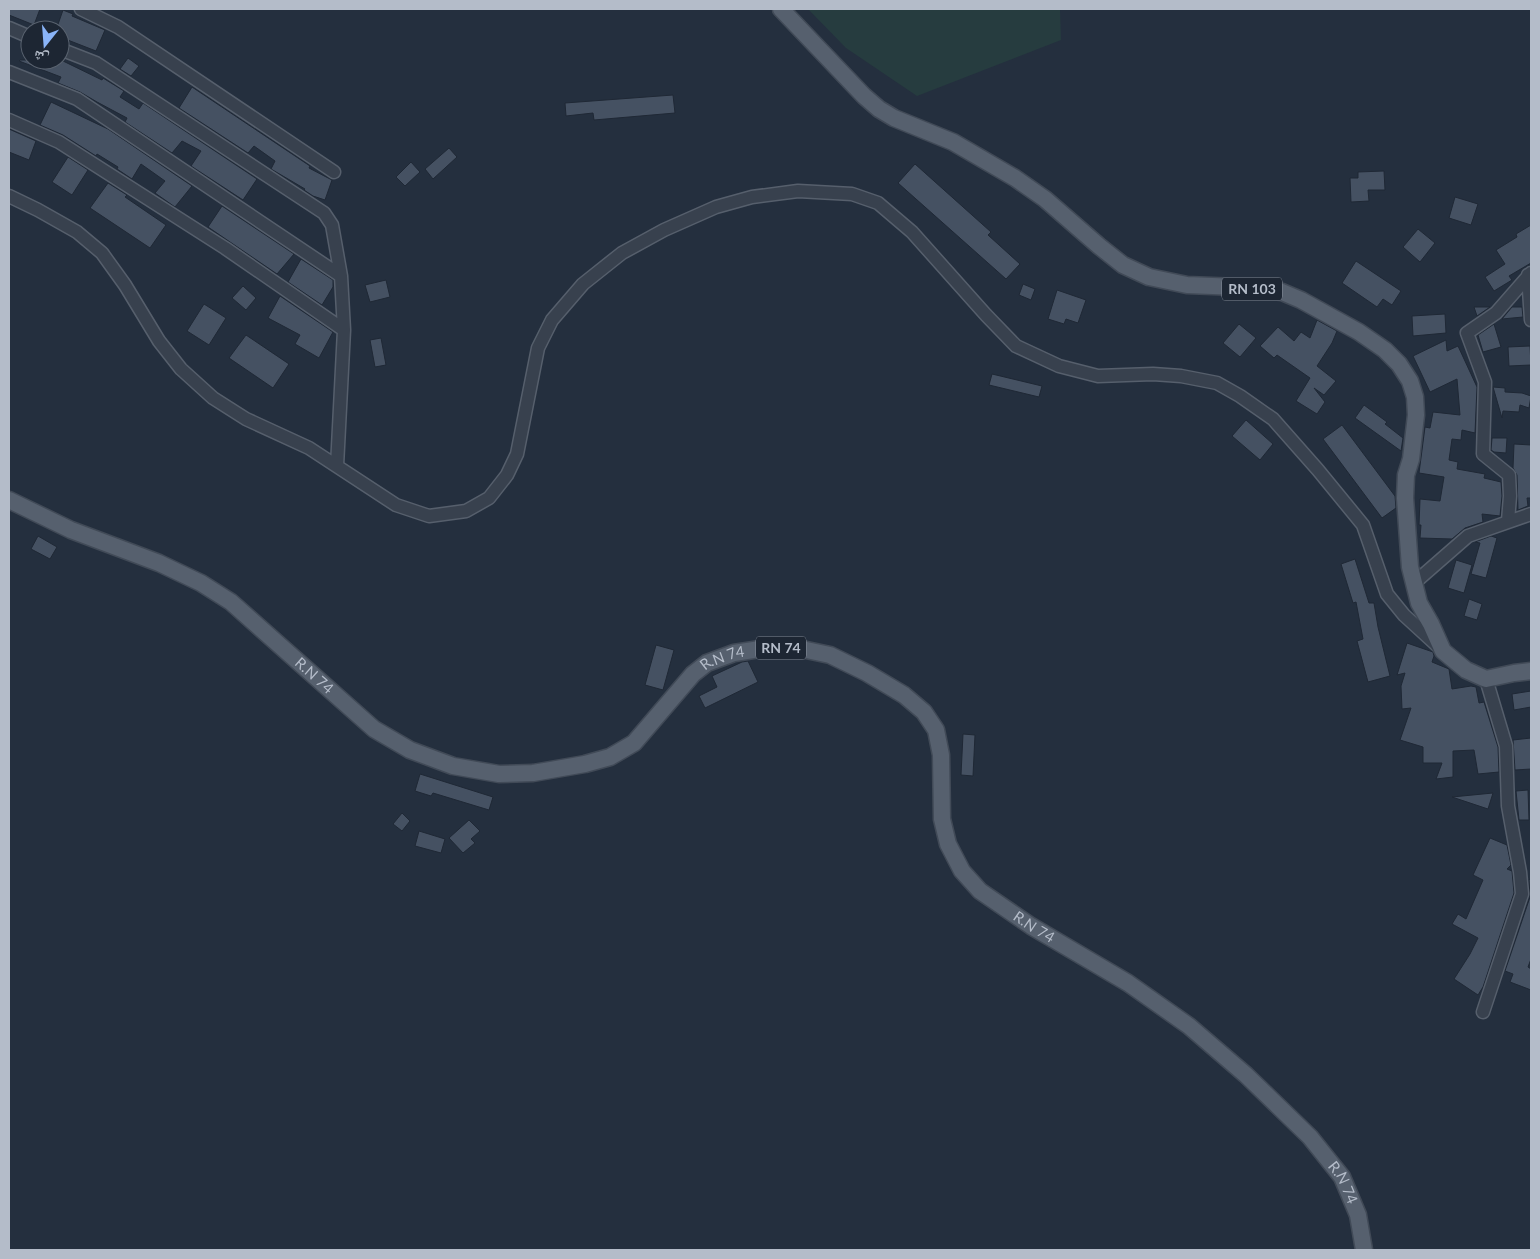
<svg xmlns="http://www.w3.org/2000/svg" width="1540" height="1259" font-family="Lato,'Noto Naskh Arabic',sans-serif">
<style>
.green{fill:#263c3f}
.building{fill:#455162;stroke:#1f2835}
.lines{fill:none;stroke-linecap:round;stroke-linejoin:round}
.minor-casing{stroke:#565f6c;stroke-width:15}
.major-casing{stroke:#414a57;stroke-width:19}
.minor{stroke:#38414e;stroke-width:12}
.major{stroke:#56606e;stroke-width:16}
.labels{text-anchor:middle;stroke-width:4.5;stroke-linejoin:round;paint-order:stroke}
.shield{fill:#1d2633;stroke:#878f9c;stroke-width:1}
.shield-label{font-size:14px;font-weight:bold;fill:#b4bcc9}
.street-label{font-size:15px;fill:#b4bcc9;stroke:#1d2633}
</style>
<rect width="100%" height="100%" fill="#242f3e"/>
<path class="green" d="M 808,9 L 1060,9 L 1061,40 L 917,96 L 846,48 Z"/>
<path class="building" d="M 9,9 L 40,9 L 34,25 L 9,15 Z
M 63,10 L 73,14 L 72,16 L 105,30 L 96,51 L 60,37 L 60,30 L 56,30 Z
M 128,58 L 139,66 L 131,76 L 120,69 Z
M 20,60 L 61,60 L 102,80 L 103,78 L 124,91 L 120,97 L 139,109 L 143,103 L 257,179 L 243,200 L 191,166 L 201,151 L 182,141 L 172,153 L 125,122 L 127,118 L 97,102 L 80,92 L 58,83 L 61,77 L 19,61 Z
M 192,87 L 310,166 L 309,168 L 332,180 L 325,200 L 313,196 L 304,190 L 305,189 L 271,169 L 275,161 L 254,146 L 248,153 L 179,108 Z
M 673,95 L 675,113 L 594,120 L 593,113 L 566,116 L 565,103 Z
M 51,102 L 108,129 L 192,186 L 175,207 L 155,193 L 165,181 L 141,164 L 132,179 L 117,169 L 118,167 L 97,154 L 96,156 L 63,135 L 40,125 Z
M 9,129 L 36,141 L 29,160 L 9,152 Z
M 449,148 L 457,157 L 433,179 L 425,169 Z
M 68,157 L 88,170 L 72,195 L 52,182 Z
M 411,162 L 420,172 L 405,186 L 396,177 Z
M 915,164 L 991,232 L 988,235 L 1020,264 L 1006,279 L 898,183 Z
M 1384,171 L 1385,190 L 1368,190 L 1369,201 L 1351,202 L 1350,178 L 1358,178 L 1358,172 Z
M 108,183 L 127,195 L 125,197 L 166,225 L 150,248 L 90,208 Z
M 1455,197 L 1478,204 L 1471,225 L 1449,218 Z
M 222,206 L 294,254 L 277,274 L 208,227 Z
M 1531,225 L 1531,263 L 1509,276 L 1512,280 L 1494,291 L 1485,277 L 1505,264 L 1496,250 L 1517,237 L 1516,234 Z
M 1418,229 L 1435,243 L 1420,262 L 1403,247 Z
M 301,259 L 333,280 L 333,287 L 322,305 L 288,282 Z
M 1356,261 L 1401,291 L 1392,305 L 1383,299 L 1377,307 L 1342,283 Z
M 386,280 L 390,297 L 370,302 L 365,285 Z
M 1023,284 L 1035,289 L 1031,300 L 1019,295 Z
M 243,286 L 256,298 L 246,310 L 232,298 Z
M 1057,290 L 1086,300 L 1078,323 L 1066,319 L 1064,324 L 1048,319 Z
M 280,296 L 333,332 L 319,358 L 295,344 L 300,335 L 268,318 Z
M 204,304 L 226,318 L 209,345 L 187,331 Z
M 1474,307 L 1490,307 L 1477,316 Z
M 1512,307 L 1522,307 L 1523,317 L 1502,319 Z
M 1445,314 L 1446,333 L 1413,336 L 1412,316 Z
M 1317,320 L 1337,331 L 1332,343 L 1317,366 L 1336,381 L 1324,395 L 1314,388 L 1325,402 L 1317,414 L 1296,401 L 1310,378 L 1277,355 L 1274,358 L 1260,346 L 1278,327 L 1294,341 L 1301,332 L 1310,338 Z
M 1239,324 L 1256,338 L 1240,357 L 1223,343 Z
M 1494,324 L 1501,347 L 1483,352 L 1478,335 Z
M 246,335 L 289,364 L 273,388 L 229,358 Z
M 381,338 L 386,365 L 375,367 L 370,340 Z
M 1446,340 L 1447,351 L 1458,346 L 1477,387 L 1475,433 L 1462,430 L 1461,440 L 1452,439 L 1449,460 L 1458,462 L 1457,469 L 1485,474 L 1484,478 L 1501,482 L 1502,496 L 1500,516 L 1482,514 L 1483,522 L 1465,528 L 1452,539 L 1420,538 L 1421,525 L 1419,525 L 1420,499 L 1440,501 L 1444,477 L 1419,473 L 1425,427 L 1430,428 L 1433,412 L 1460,415 L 1457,379 L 1430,392 L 1413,356 Z
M 1530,346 L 1531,365 L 1509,366 L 1508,347 Z
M 992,374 L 1042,386 L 1039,397 L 989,385 Z
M 1493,387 L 1505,388 L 1505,392 L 1522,393 L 1531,396 L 1529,408 L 1520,405 L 1519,412 L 1503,411 L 1502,418 Z
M 1364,405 L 1387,422 L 1385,424 L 1403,438 L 1401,451 L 1355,418 Z
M 1246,420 L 1273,444 L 1260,460 L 1232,436 Z
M 1342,425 L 1395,496 L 1396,508 L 1382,518 L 1323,439 Z
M 1492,438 L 1507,438 L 1506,453 L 1494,452 L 1491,450 Z
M 1514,444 L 1531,445 L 1531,498 L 1527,498 L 1528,506 L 1518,510 L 1517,475 L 1513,468 Z
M 38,536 L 57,547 L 50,559 L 31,549 Z
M 1491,536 L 1497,538 L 1486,578 L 1471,574 L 1480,543 L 1475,542 Z
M 1355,559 L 1369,603 L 1374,603 L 1378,627 L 1390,676 L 1368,682 L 1357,641 L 1363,639 L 1356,602 L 1353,603 L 1341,564 Z
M 1456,560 L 1472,565 L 1464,593 L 1448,588 Z
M 1469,599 L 1482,604 L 1477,620 L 1464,616 Z
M 1407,643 L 1433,652 L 1434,656 L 1432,662 L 1449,669 L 1452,689 L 1471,686 L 1476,687 L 1479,703 L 1484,702 L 1498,747 L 1499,772 L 1478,774 L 1474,750 L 1453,751 L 1453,777 L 1436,779 L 1442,763 L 1423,763 L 1423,747 L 1400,740 L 1411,708 L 1402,709 L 1401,686 L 1405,673 L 1397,675 Z
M 656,645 L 674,650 L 663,690 L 645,685 Z
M 748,661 L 758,682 L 705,708 L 699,696 L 717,687 L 712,676 L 742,662 Z
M 1531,691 L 1531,707 L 1514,710 L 1512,694 Z
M 963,734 L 975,735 L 973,776 L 961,775 Z
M 1531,738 L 1531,769 L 1515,770 L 1513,740 Z
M 420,774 L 493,797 L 489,810 L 433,793 L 431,796 L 415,791 Z
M 1528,790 L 1529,820 L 1519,820 L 1516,791 Z
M 1493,793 L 1488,809 L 1452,797 Z
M 402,813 L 410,821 L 402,831 L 393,824 Z
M 469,820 L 480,831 L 471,839 L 475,843 L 463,853 L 449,838 Z
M 419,831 L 445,839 L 441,853 L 415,846 Z
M 1490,838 L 1507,845 L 1511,865 L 1507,869 L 1512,871 L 1514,893 L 1483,987 L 1478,995 L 1454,979 L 1470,954 L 1478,938 L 1452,924 L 1458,914 L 1466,919 L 1483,880 L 1473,875 Z
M 1529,879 L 1531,880 L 1531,959 L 1528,967 L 1531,969 L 1531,990 L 1510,982 L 1513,974 L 1505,971 L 1530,897 Z"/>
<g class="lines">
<g class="minor-casing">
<path id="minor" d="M 81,9 L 118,27 L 334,172
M 9,28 L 30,37
M 60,49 L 96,63 L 324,213 L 332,225 L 341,276 L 344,330 L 337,466
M 9,72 L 77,99 L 341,276
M 9,120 L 59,142 L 225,248 L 344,330
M 9,196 L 38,210 L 77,232 L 102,253 L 125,285 L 159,341 L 181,369 L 213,398 L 246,419 L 309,448 L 396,505 L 429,516 L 466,511 L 489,498 L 507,475 L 517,454 L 538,348 L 552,320 L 583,284 L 622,253 L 664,230 L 716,207 L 752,197 L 798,191 L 852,194 L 878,203 L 912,232 L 986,315 L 1016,346 L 1059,366 L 1098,376 L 1153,374 L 1181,376 L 1217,383 L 1240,396 L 1273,419 L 1318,470 L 1363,525 L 1387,594 L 1404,615 L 1440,648
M 1528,275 L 1531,320
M 1508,521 L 1510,496 L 1509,475 L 1483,454 L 1485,382 L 1467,333 L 1496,313 L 1531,273
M 1413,584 L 1468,536 L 1531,514
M 1483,1012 L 1522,894 L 1520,872 L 1508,806 L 1506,746 L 1486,679"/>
</g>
<g class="major-casing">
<g id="major">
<path d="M 781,9 L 864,96 L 879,109 L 894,118 L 953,142 L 1015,178 L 1045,199 L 1099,246 L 1123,265 L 1149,277 L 1187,285 L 1238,287 L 1282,292 L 1301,300 L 1359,332 L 1385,350 L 1399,364 L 1410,381 L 1415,397 L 1416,415 L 1411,459 L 1406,475 L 1405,498 L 1410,567 L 1419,603 L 1431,624 L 1443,651 L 1466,670 L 1486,679 L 1514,673 L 1531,671"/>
<path id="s1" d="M 9,500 L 71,530 L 159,563 L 201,583 L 231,602 L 374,729 L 410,750 L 453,766 L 499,774 L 533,773 L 585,764 L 610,757 L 634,743 L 693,674 L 707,663 L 734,653 L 766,648 L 797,648 L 830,655 L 867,673 L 904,695 L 924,712 L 936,730 L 941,755 L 942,819 L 948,844 L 962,871 L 980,891 L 1031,926 L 1128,983 L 1189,1026 L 1246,1075 L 1310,1137 L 1342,1177 L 1358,1215 L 1364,1250"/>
</g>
</g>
<use href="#minor" class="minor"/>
<use href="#major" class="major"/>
</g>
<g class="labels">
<g class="shield">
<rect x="1222" y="277.5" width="60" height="23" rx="4"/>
<rect x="756" y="636.5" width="50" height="23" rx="4"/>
</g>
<g class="shield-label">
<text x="1252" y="294">RN 103</text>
<text x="781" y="653">RN 74</text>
</g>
<g class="street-label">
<text dy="5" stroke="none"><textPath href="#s1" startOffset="836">R.N 74</textPath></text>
<text dy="5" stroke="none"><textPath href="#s1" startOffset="356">R.N 74</textPath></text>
<text dy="5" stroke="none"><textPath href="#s1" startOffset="1315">R.N 74</textPath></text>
<text dy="5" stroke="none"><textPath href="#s1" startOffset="1720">R.N 74</textPath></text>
</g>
</g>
<rect width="1540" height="1259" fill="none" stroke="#b4bcc9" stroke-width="20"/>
<g transform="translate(45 45) rotate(197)"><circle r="24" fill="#1d2633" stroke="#59626f"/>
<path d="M0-4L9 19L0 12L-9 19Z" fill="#8ab4f8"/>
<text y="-8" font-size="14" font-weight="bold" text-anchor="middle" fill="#b4bcc9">ش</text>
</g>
</svg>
